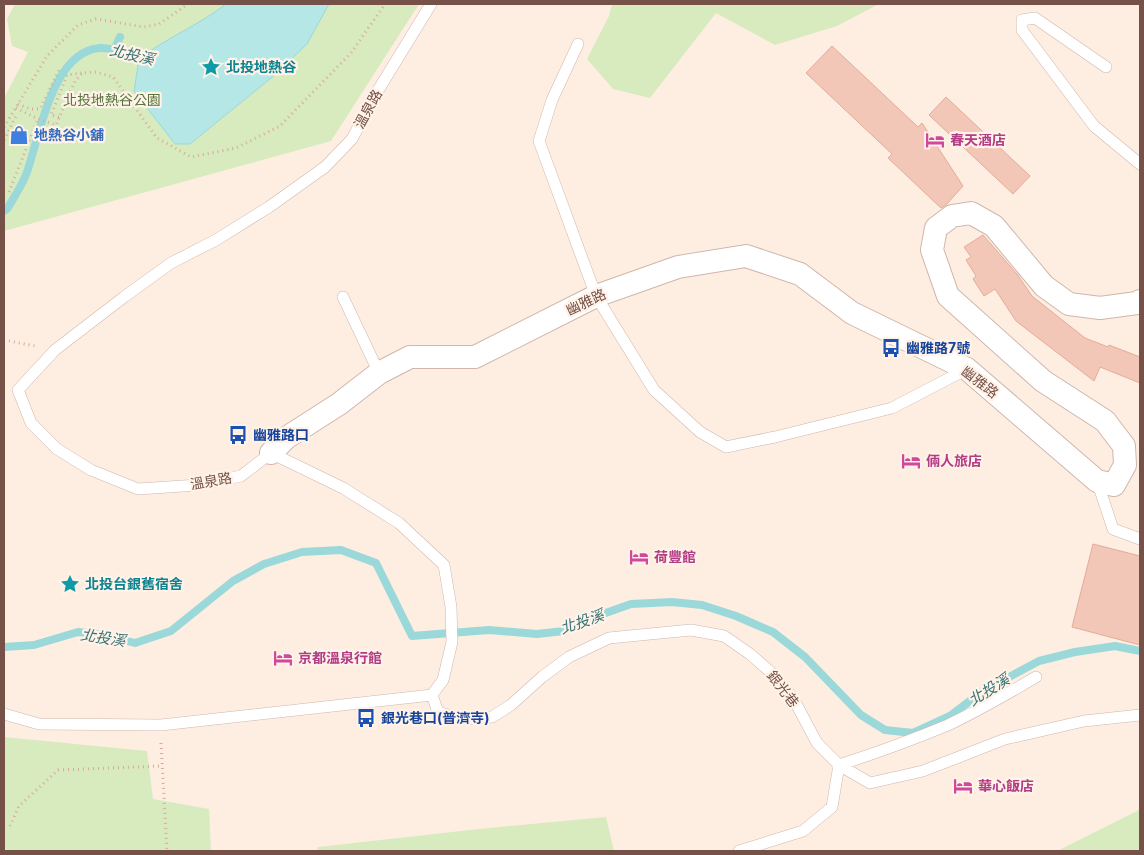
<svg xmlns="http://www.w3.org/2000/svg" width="1144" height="855" font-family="Inter,'Noto Sans TC',sans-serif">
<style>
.green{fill:#d7ebbf}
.water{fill:#b5e7e7;stroke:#9bd8d9}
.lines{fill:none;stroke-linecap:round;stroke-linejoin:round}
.stream{stroke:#9bd8d9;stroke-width:8}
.building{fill:#f3c7b8;stroke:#e6aa98}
.lane-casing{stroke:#d0b6ab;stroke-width:12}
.street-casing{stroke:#d0b6ab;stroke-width:24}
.path{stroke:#d8aa9b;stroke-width:3;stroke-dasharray:1 4;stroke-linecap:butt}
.lane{stroke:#fff;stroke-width:11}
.street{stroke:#fff;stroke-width:22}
.labels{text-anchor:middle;stroke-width:4.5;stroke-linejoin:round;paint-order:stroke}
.culture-label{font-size:14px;font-weight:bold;fill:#0d838f;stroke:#fff2e8;text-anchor:start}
.park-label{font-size:14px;fill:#56753c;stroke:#fff2e8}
.street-label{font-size:14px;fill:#755147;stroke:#fff2e8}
.shop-label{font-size:14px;font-weight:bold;fill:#366cbe;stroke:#fff2e8;text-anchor:start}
.hotel-label{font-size:14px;font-weight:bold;fill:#b23c85;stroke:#fff2e8;text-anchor:start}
.transit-label{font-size:14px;font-weight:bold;fill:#164399;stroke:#fff2e8;text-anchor:start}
.water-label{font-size:15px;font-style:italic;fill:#387374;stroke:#fff2e8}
</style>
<rect width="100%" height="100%" fill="#fdeee1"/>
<path class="green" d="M 15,4 L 419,4 L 331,141 L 4,231 L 4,98 L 28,52 L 12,46 L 7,19 Z
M 612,4 L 879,4 L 837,26 L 775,45 L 716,13 L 650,98 L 613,89 L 587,59 L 609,16 Z
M 4,737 L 147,751 L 153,799 L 209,809 L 211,851 L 13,851 L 4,849 Z
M 1140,808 L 1140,851 L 1057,851 L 1137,811 Z
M 606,817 L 614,851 L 317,851 L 318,847 L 479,829 Z"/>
<path class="water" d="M 226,4 L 329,4 L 307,44 L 276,74 L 190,144 L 175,144 L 134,91 L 139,59 C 166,38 199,25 226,4 Z"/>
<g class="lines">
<path class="stream" d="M 114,50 L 120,37
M 4,211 L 7,209 C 14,197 24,183 28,169 C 40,133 53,51 100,48 C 116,47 132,58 148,60
M 4,647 L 34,645 L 78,632 L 104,635 L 135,643 L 171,631 L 233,581 L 264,564 L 302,552 L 341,550 L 376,563 L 412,636 L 489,630 L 537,634 L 564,631 L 600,615 L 631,604 L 672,602 L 702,605 L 736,616 L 773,632 L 805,657 L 861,715 L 885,730 L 913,733 L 950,716 L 983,691 L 1039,661 L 1075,652 L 1115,646 L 1140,651"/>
</g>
<path class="building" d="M 832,46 L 918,127 L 922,123 L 963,186 L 946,205 L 941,208 L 888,158 L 892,154 L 806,73 Z
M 946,97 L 1030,176 L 1013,194 L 929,115 Z
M 983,235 L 1017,274 L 1032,296 L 1085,338 L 1108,347 L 1109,345 L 1140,357 L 1140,383 L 1100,367 L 1094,381 L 1016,321 L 995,289 L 984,296 L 973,279 L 976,276 L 966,260 L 971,257 L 964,247 Z
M 1093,544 L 1140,556 L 1140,645 L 1072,627 Z"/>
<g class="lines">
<g class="lane-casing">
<path id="lane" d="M 578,44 L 552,100 L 539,141 L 596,296 L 654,390 L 700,432 L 726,447 L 775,437 L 892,408 L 967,369
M 1106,67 L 1035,18 L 1022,20 L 1022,30 L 1094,126 L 1140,164
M 343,297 L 379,373
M 1097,481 L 1113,529 L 1140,539
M 432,695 L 438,712 L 462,719 L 492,717 L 511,705 L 542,677 L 569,657 L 609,638 L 691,630 L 724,636 L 750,654 L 774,675 L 793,698 L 817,743 L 839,765 L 870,783 L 923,771 L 1005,739 L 1084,721 L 1140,715
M 4,714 L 39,724 L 161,725 L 432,695 L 443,680 L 452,642 L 451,607 L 444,565 L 399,523 L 343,488 L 271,453 L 241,476 L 198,485 L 138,489 L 91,470 L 57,449 L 31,423 L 18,390 L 55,350 L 124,297 L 171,263 L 216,240 L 269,207 L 325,167 L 352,139 L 377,92 L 431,4
M 739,851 L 803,831 L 832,807 L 839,765 C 876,753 912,740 948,725 C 978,711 1007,694 1036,677"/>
</g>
<g class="street-casing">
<path id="street" d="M 271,453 L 286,438 L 339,404 L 379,373 L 410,357 L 475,357 L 596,296 L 678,267 L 746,256 L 800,274 L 852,313 L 967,369 L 1097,481 L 1114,485 L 1125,465 L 1124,446 L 1105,421 L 1043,381 L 948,296 L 932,250 L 936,228 L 952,216 L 971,213 L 994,226 L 1044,286 L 1069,304 L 1100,308 L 1137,303 L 1140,301"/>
</g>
<path class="path" d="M 18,104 L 30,109 L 40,109 L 59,70
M 16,108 L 38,119 L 56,125 L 74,83 L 82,73 L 96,72 L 113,77 L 157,138 L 191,157 L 236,148 L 280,126 L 351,53 L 385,4
M 59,117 L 51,115 L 67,75 L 82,73
M 4,127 L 47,56 L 78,25 L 96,19 L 144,27 L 159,24 L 188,4
M 4,140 L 16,116
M 4,192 L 9,192 L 38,119
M 4,340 L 35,346
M 161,743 L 167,851
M 10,826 L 19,806 L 58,770 L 162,766"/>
<use href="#lane" class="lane"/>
<use href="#street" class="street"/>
</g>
<defs>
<g id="sight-bare" transform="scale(1.5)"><path d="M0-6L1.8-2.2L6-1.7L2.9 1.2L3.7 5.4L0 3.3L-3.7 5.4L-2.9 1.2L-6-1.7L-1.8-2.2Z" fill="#0f9aa8" stroke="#fff2e8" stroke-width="2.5" paint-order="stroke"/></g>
<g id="shop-bare" transform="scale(1.5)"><path d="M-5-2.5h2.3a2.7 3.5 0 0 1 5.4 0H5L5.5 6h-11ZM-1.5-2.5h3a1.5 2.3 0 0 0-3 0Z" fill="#3f7fe0" stroke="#fff2e8" stroke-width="2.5" paint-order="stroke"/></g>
<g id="hotel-bare" transform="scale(1.5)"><path d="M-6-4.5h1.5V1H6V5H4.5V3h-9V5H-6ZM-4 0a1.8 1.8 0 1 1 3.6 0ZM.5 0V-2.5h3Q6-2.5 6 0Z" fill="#d1479c" stroke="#fff2e8" stroke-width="2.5" paint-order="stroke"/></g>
<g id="bus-bare" transform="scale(1.5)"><path d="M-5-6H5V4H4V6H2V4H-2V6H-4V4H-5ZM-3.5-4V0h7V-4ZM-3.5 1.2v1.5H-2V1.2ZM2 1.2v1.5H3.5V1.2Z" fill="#1a4fb4" stroke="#fff2e8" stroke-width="2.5" paint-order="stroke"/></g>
</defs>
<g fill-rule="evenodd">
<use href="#sight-bare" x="211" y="67"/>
<use href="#shop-bare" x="19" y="135"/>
<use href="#hotel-bare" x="935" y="140"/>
<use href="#bus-bare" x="891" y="348"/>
<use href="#bus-bare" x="238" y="435"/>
<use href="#hotel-bare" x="911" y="461"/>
<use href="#hotel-bare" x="639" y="557"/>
<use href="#sight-bare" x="70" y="584"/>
<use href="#hotel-bare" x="283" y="658"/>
<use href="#bus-bare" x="366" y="718"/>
<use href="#hotel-bare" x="963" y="786"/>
</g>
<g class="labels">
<g class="culture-label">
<text x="226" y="72">北投地熱谷</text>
<text x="85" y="589">北投台銀舊宿舍</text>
</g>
<g class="park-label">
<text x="112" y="105">北投地熱谷公園</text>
</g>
<g class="street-label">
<text transform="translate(368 109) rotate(-61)" y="5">溫泉路</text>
<text transform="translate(586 302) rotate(-25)" y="5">幽雅路</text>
<text transform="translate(980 382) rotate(38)" y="5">幽雅路</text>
<text transform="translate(211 481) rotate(-10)" y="5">溫泉路</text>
<text transform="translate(783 689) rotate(52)" y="5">銀光巷</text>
</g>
<g class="shop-label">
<text x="34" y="140">地熱谷小舖</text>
</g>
<g class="hotel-label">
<text x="950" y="145">春天酒店</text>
<text x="926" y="466">倆人旅店</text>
<text x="654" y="562">荷豐館</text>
<text x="298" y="663">京都溫泉行館</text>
<text x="978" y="791">華心飯店</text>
</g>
<g class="transit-label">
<text x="906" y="353">幽雅路7號</text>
<text x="253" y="440">幽雅路口</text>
<text x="381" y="723">銀光巷口(普濟寺)</text>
</g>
<g class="water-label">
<text transform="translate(132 55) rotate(13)" y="5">北投溪</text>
<text transform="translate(582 622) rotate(-19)" y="5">北投溪</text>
<text transform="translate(103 638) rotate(9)" y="5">北投溪</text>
<text transform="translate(989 690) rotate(-32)" y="5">北投溪</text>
</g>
</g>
<rect width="1144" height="855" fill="none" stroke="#755147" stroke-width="10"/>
</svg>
